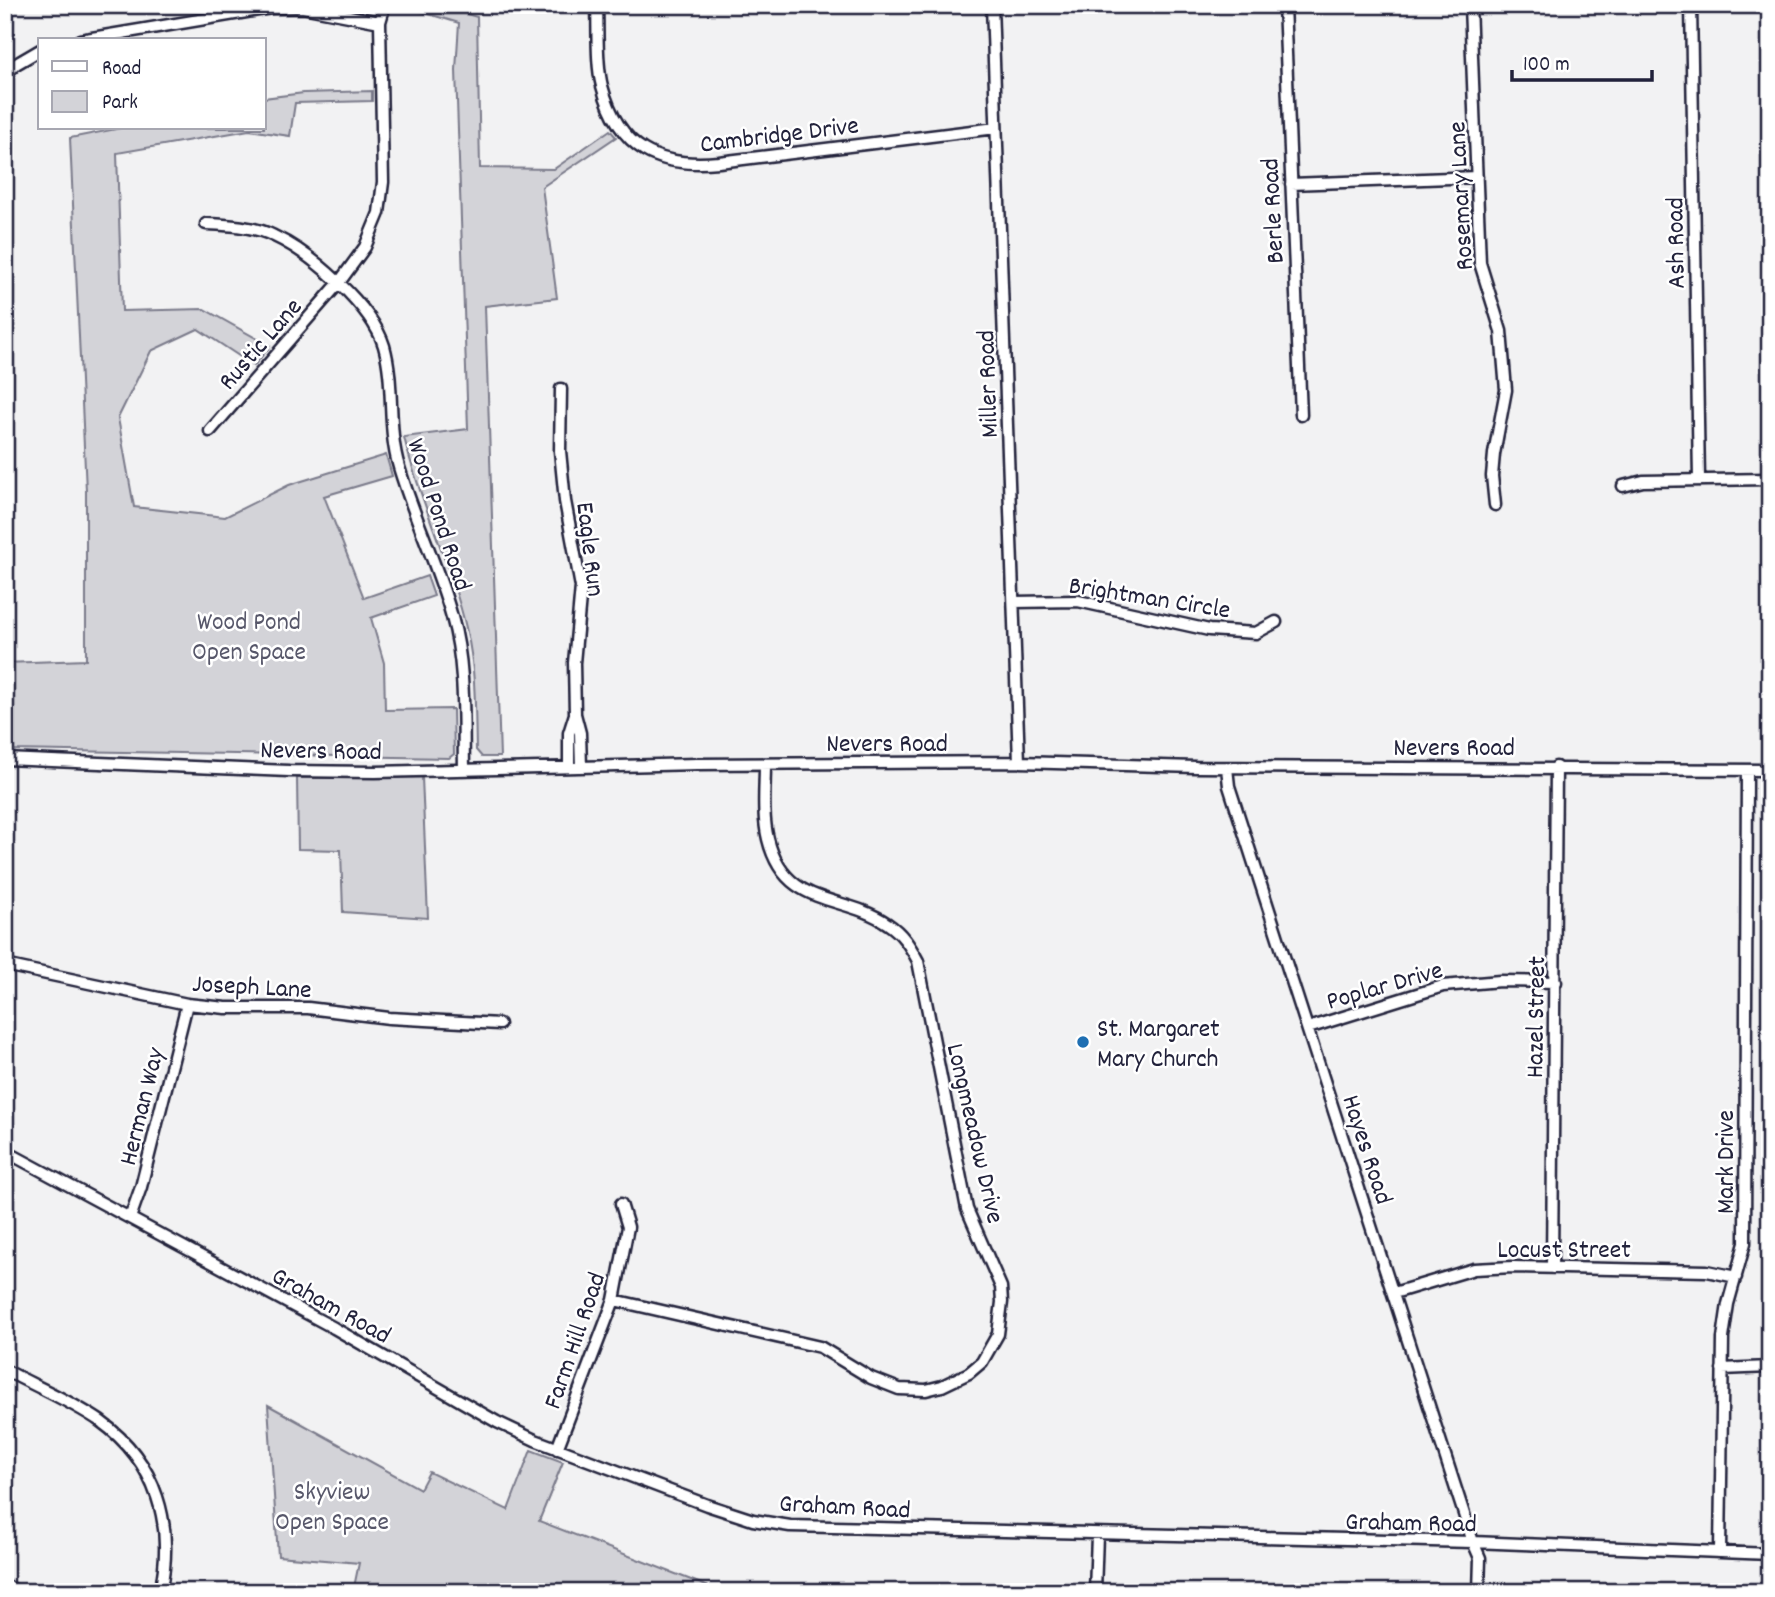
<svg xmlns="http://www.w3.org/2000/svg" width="1775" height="1597" font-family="Dekko,sans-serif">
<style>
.green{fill:#d3d3d8;stroke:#7a7a8a;stroke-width:2}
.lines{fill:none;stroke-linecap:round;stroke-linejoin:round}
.minor-casing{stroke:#22223b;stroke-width:15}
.minor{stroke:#fff;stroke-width:10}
.poi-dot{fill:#1f6fb2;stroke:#fff;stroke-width:2.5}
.labels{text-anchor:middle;stroke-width:5;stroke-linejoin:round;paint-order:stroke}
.street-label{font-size:26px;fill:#22223b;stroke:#fff}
.park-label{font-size:26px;fill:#57576a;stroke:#fff}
.poi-label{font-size:26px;fill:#22223b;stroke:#fff;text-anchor:start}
</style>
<rect width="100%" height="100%" fill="#f2f2f3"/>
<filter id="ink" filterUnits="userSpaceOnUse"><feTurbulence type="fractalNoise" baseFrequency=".0143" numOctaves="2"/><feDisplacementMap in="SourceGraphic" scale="14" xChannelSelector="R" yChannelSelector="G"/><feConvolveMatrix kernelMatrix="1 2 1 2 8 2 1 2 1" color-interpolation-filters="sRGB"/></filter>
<g filter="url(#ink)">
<path class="green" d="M 398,5 L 436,5 L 477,17 L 480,168 L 554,169 L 610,130 L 616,137 L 542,187 L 557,298 L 485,306 L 500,757 L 482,757 L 476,750 C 475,711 476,671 467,632 C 452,566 420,504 404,437 L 468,429 L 456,70 L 459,23 Z
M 372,91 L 372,101 L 295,103 L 290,136 L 249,130 L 117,153 L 122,311 L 204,309 L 270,346 L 254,366 L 198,329 L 151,351 L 118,418 L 134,507 L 225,517 L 289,485 L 386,455 L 392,476 L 324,496 L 364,598 L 427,576 L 434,596 L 371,618 L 384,663 L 385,710 L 453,709 L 454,754 L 449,758 L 12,750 L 5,743 L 5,663 L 86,660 L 86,491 L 70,138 L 121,128 L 264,128 L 264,98 L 304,93 Z
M 422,777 L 428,918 L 343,912 L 341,850 L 298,849 L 297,778 Z
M 268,1405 L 420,1489 L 429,1472 L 508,1510 L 531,1450 L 563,1462 L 539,1521 L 722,1592 L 353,1592 L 359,1563 L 278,1556 Z"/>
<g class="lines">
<g class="minor-casing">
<path id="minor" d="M 597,5 C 598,28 596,65 602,86 C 619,149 658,168 719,162 L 996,128
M 992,5 L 1019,762
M 1284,5 L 1301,415
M 1470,5 L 1480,263 L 1501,331 L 1506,390 L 1494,454 L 1492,476 L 1495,505
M 1691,5 L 1699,479
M 80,40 L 271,8 L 302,7 L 380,22
M 5,75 L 16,64 L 40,50
M 1291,184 L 1477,177
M 206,224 C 228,225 254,226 274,236 C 311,253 372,306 384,346 C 395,385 387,428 399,467 C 414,518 438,566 452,617 C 466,666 463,719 464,770
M 561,389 L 560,451 L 565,501 L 581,587 L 574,663 L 575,714 L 580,733 L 581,767
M 210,431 L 338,284 L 365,247 L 379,213 L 383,182 L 380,22 L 385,5
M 1623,486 L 1643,481 L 1770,479
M 1014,602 L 1078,601 L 1209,630 L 1256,633 L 1276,622
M 5,759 L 289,771 L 375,772 L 697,764 L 1019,762 L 1196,767 L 1770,770
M 569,767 L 569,733 L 575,714
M 1227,768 L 1229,786 L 1473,1542 L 1480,1558 L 1479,1592
M 5,965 L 187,1004 L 226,1008 L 308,1008 L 389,1018 L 499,1024
M 1308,1028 L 1443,986 L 1500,981 L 1556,982
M 5,1151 L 334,1328 L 497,1422 L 535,1440 L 707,1505 L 753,1520 L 790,1526 L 1473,1542 L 1770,1554
M 130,1218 L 141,1187 L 187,1004
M 1552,1268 L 1556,767
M 1394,1293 L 1474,1269 L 1513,1267 L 1707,1271 L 1736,1277
M 614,1300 L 820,1347 L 871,1378 L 899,1389 L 926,1390 L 942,1386 L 969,1373 L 982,1362 L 998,1334 L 1002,1302 L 1001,1287 L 967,1209 L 918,961 C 910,946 902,933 888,924 C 843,893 785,909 768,839 C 762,815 765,788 765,764
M 1722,1369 L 1770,1367
M 5,1370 C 35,1386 73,1402 100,1421 C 157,1462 175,1525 160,1592
M 557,1449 L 614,1300 L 628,1227 L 621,1204
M 1720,1552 L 1723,1338 L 1728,1304 L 1745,1243 L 1747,770
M 5,1585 L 18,1592
M 1095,1592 L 1097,1535"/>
</g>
<use href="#minor" class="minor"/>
</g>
</g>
<circle class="poi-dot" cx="1083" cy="1042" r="7"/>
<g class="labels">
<g class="street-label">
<text transform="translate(779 133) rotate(-7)" y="9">Cambridge Drive</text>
<text transform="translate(1459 196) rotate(-93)" y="9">Rosemary Lane</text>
<text transform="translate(1271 211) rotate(-93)" y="9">Berle Road</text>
<text transform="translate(1674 243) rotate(-91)" y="9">Ash Road</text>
<text transform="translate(259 343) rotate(-49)" y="9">Rustic Lane</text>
<text transform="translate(986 384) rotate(-92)" y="9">Miller Road</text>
<text transform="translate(441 514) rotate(72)" y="9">Wood Pond Road</text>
<text transform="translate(592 549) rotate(83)" y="9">Eagle Run</text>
<text transform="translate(1150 596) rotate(9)" y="9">Brightman Circle</text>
<text x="887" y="751">Nevers Road</text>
<text x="1454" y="755">Nevers Road</text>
<text transform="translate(321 749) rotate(1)" y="9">Nevers Road</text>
<text transform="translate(1384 984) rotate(-16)" y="9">Poplar Drive</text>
<text transform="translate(252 985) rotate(3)" y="9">Joseph Lane</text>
<text transform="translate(1534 1017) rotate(-89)" y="9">Hazel Street</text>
<text transform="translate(140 1106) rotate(-76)" y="9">Herman Way</text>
<text transform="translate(977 1133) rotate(77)" y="9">Longmeadow Drive</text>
<text transform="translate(1369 1149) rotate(72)" y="9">Hayes Road</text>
<text transform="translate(1724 1162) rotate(-90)" y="9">Mark Drive</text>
<text x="1564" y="1257">Locust Street</text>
<text transform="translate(332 1304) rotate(29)" y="9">Graham Road</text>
<text transform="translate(573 1340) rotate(-71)" y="9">Farm Hill Road</text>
<text transform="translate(845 1505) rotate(3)" y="9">Graham Road</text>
<text transform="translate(1411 1521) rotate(1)" y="9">Graham Road</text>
</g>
<g class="park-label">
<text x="249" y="629">Wood Pond<tspan x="249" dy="30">Open Space</tspan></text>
<text x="332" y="1499">Skyview<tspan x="332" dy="30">Open Space</tspan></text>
</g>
<g class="poi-label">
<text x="1097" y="1036">St. Margaret<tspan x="1097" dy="30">Mary Church</tspan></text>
</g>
</g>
<rect width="1775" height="1597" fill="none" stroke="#fff" stroke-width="28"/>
<rect x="14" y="14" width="1747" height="1569" fill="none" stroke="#22223b" stroke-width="2.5" filter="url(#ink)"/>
<rect x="38" y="38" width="228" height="91" fill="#ffffff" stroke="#a7a7b1" stroke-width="2"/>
<rect x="52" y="61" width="35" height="10" fill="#ffffff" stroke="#a7a7b1" stroke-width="2"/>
<text x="102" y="74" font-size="21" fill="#22223b">Road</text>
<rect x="52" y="91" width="35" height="21" fill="#d3d3d8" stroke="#a7a7b1" stroke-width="2"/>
<text x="102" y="108" font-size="21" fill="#22223b">Park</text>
<path d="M1512 70v10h140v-10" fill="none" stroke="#22223b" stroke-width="3.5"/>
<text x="1523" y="70" font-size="21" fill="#22223b" stroke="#ffffff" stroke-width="5" paint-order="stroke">100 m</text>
</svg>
